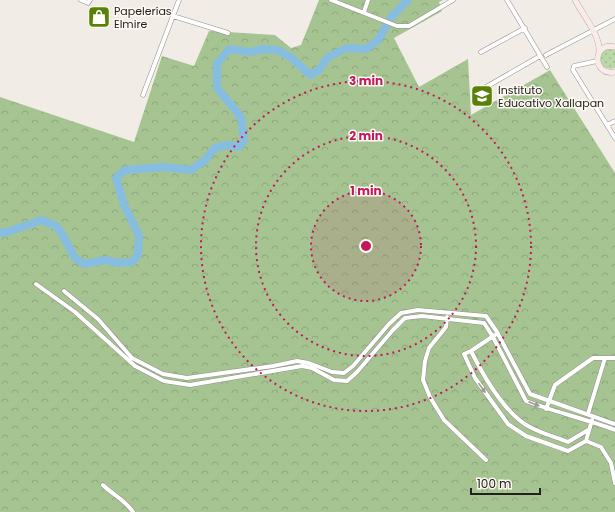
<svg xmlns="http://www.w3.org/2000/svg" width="615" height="512" font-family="Poppins,sans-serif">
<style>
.green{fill:url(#green-dots)}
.forest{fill:url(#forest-crowns)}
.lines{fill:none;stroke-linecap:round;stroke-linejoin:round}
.river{stroke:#88bde2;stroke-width:8}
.street-casing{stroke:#94908a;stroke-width:5}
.secondary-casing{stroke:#94908a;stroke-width:6}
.street{stroke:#fff;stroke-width:4}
.secondary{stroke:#faebe6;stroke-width:5.5}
.oneway{fill:#9c9b9a}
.ring{fill:none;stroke:#c2185b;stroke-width:2;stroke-dasharray:2 4}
.labels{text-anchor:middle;stroke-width:3;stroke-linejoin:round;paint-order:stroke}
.poi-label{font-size:11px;fill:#22201e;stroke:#fef9f2;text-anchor:start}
.centre{fill:#c2185b;stroke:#fef9f2;stroke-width:2}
.ring-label{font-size:12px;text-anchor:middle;font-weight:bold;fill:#c2185b;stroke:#fef9f2;stroke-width:3;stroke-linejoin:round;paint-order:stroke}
</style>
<defs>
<pattern id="green-dots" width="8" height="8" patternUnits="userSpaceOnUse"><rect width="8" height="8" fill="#b9d7a7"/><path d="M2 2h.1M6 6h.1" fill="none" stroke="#9fb88f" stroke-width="1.8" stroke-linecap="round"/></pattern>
<pattern id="forest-crowns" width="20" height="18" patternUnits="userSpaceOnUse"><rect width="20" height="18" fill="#a5c492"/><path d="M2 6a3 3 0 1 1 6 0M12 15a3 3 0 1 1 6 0" fill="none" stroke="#8ea87d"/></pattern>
</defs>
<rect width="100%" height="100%" fill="#f1ece5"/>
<path class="green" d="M 606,49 L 615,50 L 615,68 C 606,71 595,64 601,54 C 602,52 604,51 606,49 Z"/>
<path class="forest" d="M 319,0 L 443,0 L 439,2 L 442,11 L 394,38 L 419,87 L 468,59 L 471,115 L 550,70 L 615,173 L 615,512 L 0,512 L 0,97 L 134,142 L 162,56 L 194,66 L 209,31 L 275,35 L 291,48 L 301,45 Z"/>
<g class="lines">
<path class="river" d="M 0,232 L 4,233 L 42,220 L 56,226 L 62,234 L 75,258 L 84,264 L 106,260 L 118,263 L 132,262 L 138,255 L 139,235 L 124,205 L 116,178 L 125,170 L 164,167 L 191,170 L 205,160 L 215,148 L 228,145 L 239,147 L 244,140 L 241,117 L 217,88 L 217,64 L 229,49 L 250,52 L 264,49 L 278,50 L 293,59 L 310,75 L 319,70 L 328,57 L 347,48 L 366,49 L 378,40 L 392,16 L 408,0"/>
<g class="street-casing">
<path id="street" d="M 81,0 L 88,3 L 90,0
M 331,0 L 397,26 L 409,26 L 453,0
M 507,0 L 547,67
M 364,12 L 368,0
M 173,16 L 228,33
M 481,52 L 525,28
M 546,55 L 615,19
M 597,61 L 574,66 L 573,70 L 615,138
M 486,87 L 540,56
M 143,95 L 179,0
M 607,125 L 615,121
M 36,284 L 75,312 L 135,366 L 164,381 L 190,385 L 302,366 L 312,368 L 334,380 L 347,381 L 357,372 L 393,330 L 405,318 L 422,316 L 484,323 L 493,337 L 526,401 C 555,412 586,419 615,430
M 64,291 L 98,319 L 132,358 L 163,374 L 187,378 L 273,366 L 297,361 L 309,363 L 332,372 L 344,373 L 353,366 L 389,324 L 401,313 L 418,310 L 486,316 L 497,332 L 530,394 L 615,424
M 447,317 L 446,327 L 429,348 L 425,361 L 423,380 L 430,397 L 444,420 L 486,460
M 495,335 L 471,351 L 464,354 L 475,378 L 508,424 L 526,436 L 568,451 L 586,441 L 601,447 L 611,463 L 615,483
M 471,351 C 483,375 504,412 528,426 C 540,433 555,437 568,442 L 588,430
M 546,409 L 555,385 L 593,358 L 615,358
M 588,414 L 605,358
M 586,441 L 592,420
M 103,485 C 113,495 124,499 133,512"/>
</g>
<g class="secondary-casing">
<path id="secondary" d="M 575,0 C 583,15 601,36 599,53
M 615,47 C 593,41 591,76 615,72"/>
</g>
<use href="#street" class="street"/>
<use href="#secondary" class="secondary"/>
</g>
<defs><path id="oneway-solid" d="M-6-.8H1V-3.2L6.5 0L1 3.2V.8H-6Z"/></defs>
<g class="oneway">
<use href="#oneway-solid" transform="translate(482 388) rotate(54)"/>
<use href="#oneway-solid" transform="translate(534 404) rotate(21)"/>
</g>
<circle cx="366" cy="246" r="55" fill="#c2185b" fill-opacity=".12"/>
<g class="ring">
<circle cx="366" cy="246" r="55"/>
<circle cx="366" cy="246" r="110"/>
<circle cx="366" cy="246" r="165"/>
</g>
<defs>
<g id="shop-square" transform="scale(1.15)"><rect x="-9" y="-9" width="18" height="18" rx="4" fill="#588207" stroke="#fef9f2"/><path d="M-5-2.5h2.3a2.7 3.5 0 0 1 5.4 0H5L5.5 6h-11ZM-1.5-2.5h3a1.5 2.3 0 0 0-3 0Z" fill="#fff"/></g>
<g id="school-square" transform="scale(1.15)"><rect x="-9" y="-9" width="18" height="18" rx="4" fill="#588207" stroke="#fef9f2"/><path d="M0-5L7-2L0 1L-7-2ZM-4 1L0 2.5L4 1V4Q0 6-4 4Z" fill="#fff"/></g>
</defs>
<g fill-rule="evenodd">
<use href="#shop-square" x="99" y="17"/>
<use href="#school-square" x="482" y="96"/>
</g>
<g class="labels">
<g class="poi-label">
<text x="114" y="15">Papelerías<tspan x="114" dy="13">Elmire</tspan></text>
<text x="498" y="94">Instituto<tspan x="498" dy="13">Educativo Xallapan</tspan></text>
</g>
</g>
<circle cx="366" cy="246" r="6" class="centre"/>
<g class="ring-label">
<text x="366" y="85">3 min</text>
<text x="366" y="140">2 min</text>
<text x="366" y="195">1 min</text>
</g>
<path d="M471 488v6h69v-6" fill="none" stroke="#22201e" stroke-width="2"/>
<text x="477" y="488" font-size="12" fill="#22201e" stroke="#fef9f2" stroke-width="3" paint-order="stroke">100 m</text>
</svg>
